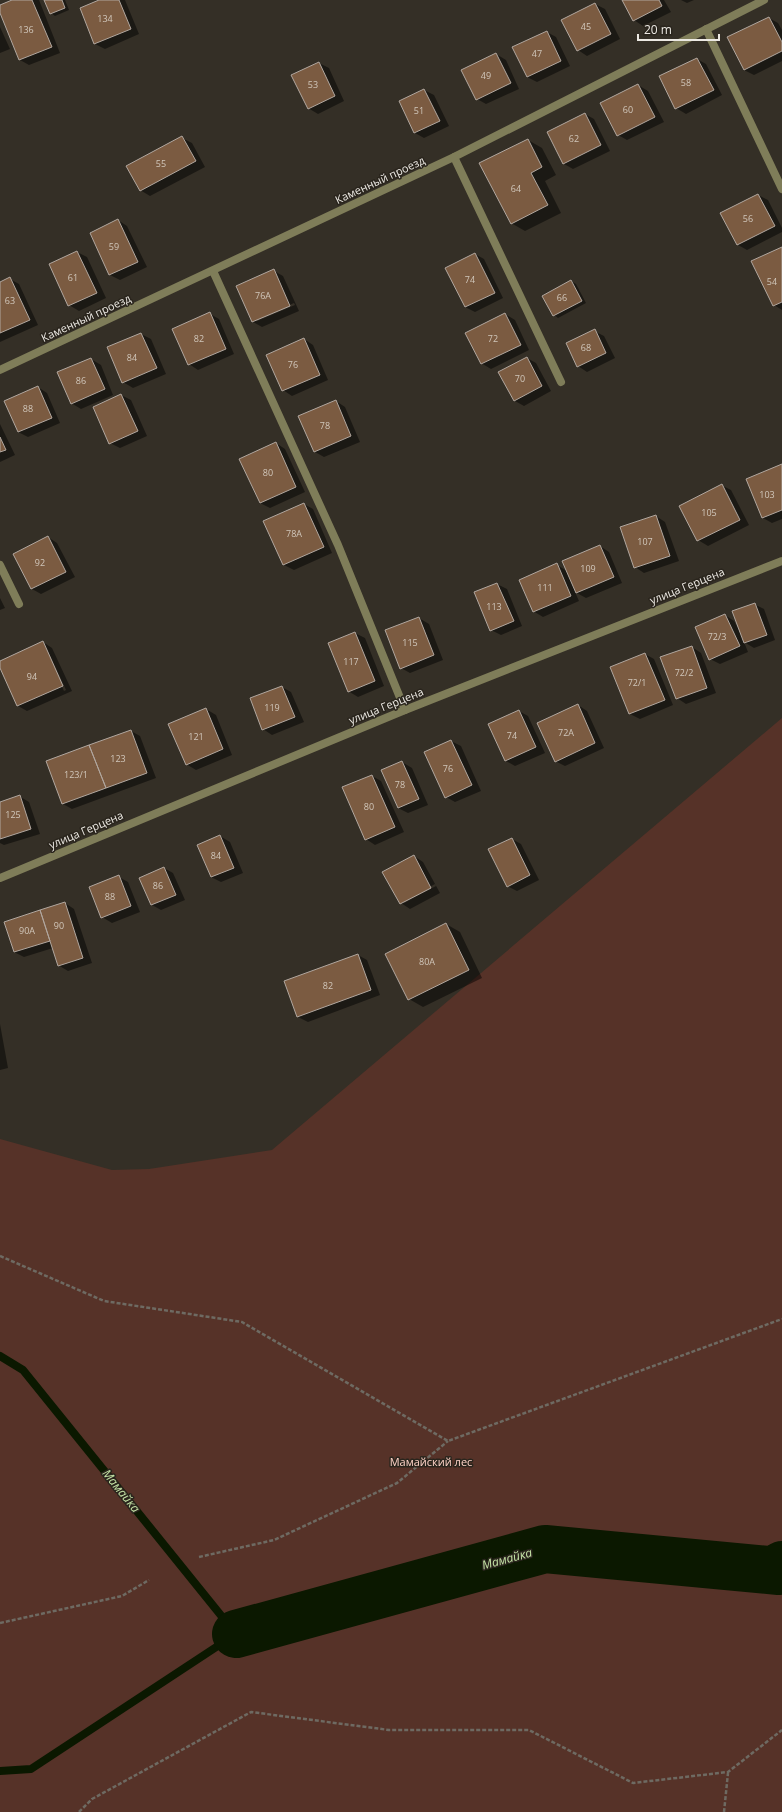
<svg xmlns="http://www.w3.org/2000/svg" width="782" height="1812" font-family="'Open Sans',sans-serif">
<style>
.green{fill:#563228}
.shadow{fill:#0007;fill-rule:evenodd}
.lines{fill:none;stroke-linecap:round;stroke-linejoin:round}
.stream{stroke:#0b1800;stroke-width:8}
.river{stroke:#0b1800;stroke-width:48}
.building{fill:#7b5b41;stroke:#b1a79f}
.path{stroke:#6e6a62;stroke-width:2.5;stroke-dasharray:4 2;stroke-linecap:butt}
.lane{stroke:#7f7d59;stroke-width:8}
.street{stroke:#7f7d59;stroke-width:8}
.labels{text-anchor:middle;stroke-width:3;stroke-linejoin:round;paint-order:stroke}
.number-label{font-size:9px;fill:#d0c6ba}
.street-label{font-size:11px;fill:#ece9e3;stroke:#2a251d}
.park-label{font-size:11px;fill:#fed2c6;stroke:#2a251d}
.water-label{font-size:12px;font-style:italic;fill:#c5e3a6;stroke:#2a251d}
</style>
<rect width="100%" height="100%" fill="#342f26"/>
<path class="green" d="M 782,718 L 782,1812 L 0,1812 L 0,1139 L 112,1170 L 149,1169 L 272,1150 Z"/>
<path class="shadow" d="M 15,0 L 39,0 L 60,53 L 29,65 L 20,60 L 0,11 L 0,6 Z
M 45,0 L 65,0 L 69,10 L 55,16 L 51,13 Z
M 101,0 L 125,0 L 139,34 L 105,49 L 95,44 L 81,9 Z
M 623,0 L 664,0 L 671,12 L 643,26 L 634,20 Z
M 681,0 L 694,0 L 687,3 Z
M 595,4 L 605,9 L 620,39 L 587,56 L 578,50 L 563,21 Z
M 769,18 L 778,23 L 782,30 L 782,61 L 754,75 L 744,70 Z
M 0,27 L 10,49 L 0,53 Z
M 547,32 L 556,37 L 570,66 L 537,82 L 527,77 Z
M 496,54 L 506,60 L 519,89 L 486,104 L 477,99 Z
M 697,59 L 706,64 L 722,95 L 686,114 L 676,108 L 660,77 Z
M 319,63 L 329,68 L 344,101 L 318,114 L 308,108 Z
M 638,85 L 648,91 L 664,122 L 627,140 L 618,135 Z
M 424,90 L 434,95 L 449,126 L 424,138 L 415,133 L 400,102 Z
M 585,114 L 594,119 L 610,151 L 573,169 L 564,164 Z
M 182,138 L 192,143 L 205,167 L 150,196 L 140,190 Z
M 528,140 L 542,148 L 556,175 L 545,181 L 561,213 L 525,231 L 511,223 Z
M 758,195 L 768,200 L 782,228 L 782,232 L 747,250 L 738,245 Z
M 118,220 L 127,226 L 147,267 L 120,280 L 110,275 L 91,233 Z
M 782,248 L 782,310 L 774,305 Z
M 77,252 L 87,257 L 106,298 L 79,311 L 69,305 Z
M 475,254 L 484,259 L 503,298 L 475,312 L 465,307 Z
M 274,271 L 283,276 L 299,311 L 262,327 L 253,322 ZM 294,303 L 295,305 L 257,321 L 257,319 Z
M 10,279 L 19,284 L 38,325 L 0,342 L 0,283 Z
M 571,281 L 576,284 L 586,303 L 558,318 L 554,315 Z
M 210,314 L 219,319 L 234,354 L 198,370 L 189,364 Z
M 505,314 L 515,320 L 529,350 L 491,369 L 481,363 Z
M 594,331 L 604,336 L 615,358 L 587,372 L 578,366 Z
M 141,334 L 151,339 L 166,374 L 133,388 L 123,382 L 108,348 Z
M 304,339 L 313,345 L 328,380 L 292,396 L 283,390 Z
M 527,358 L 536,363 L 551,391 L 524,406 L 515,401 L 500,373 Z
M 91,359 L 101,365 L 113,395 L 81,409 L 71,403 Z
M 38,387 L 47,393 L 60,423 L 28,437 L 18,432 Z
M 121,395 L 131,400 L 147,436 L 120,448 L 110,443 Z
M 336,401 L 345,407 L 360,442 L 324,457 L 315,452 L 299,417 Z
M 0,424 L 15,455 L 0,462 Z
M 276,443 L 285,449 L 305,492 L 270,508 L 260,503 Z
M 782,465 L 782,519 L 772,523 L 763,518 Z
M 721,485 L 731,490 L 749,525 L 708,546 L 698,540 Z
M 304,504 L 313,509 L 332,553 L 294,570 L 284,565 L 265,521 Z
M 656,516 L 665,522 L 679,561 L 644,573 L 635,567 Z
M 48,537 L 57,543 L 75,577 L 41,594 L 32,589 L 15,554 Z
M 600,546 L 609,552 L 622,583 L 586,598 L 575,592 L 579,601 L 543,617 L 533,611 L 557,565 L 567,571 Z
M 497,584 L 507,589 L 522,626 L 501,635 L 491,630 Z
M 0,598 L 5,608 L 0,610 Z
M 754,604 L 764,609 L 775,640 L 754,648 L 744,642 L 748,652 L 720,664 L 710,659 L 725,615 L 734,621 L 739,630 Z
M 419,618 L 429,624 L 443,660 L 410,673 L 401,668 Z
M 355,633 L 365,638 L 384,686 L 358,697 L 348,691 Z
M 43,642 L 52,648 L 72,691 L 27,711 L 18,706 L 0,666 L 0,662 ZM 45,649 L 47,649 L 66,690 L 64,691 Z
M 692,647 L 701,653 L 716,693 L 686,704 L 677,698 Z
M 645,654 L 654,659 L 673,705 L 640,719 L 630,714 L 611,668 Z
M 282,687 L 291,692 L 304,722 L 272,735 L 263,729 Z
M 578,705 L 587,711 L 604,748 L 565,766 L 555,761 Z
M 206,709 L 216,715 L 232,755 L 196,770 L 186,764 Z
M 519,711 L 528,716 L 545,753 L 515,766 L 506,761 Z
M 131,731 L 140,736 L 156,778 L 72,809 L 63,804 Z
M 451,741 L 461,746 L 481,791 L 455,802 L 446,797 Z
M 402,762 L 412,768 L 428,805 L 408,813 L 398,808 Z
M 372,776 L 381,781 L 404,832 L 375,845 L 366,839 Z
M 19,796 L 29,802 L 40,834 L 4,845 L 0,843 L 0,803 Z
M 220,836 L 230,842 L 243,873 L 221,882 L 211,877 Z
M 512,839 L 521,844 L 539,880 L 517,891 L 507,886 Z
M 414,856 L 423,862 L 440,893 L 410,909 L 401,903 ZM 435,884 L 436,886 L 404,903 L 404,901 Z
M 164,868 L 173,873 L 185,900 L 161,910 L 152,905 L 140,878 Z
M 119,877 L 128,882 L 140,912 L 112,923 L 102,917 Z
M 65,903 L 74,909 L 92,963 L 68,971 L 58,965 L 53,948 L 24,957 L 14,952 Z
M 446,924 L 460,932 L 482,978 L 423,1007 L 409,999 Z
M 358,955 L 367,960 L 380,995 L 308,1022 L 298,1017 L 285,982 Z
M 0,1024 L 8,1068 L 0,1070 Z"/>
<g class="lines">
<path class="stream" d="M 0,1356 L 23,1370 L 236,1634 L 31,1769 L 0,1771"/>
<path class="river" d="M 236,1634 L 545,1549 L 779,1571 L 782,1565"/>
</g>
<path class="building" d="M 12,0 L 32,0 L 52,47 L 19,60 L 0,13 L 0,5 Z
M 44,0 L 62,0 L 65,8 L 50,14 Z
M 99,0 L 119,0 L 131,29 L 94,44 L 80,8 Z
M 622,0 L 659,0 L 662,6 L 633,21 Z
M 595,3 L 611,34 L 577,51 L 561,20 Z
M 769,17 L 782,42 L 782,51 L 744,70 L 727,37 Z
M 547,31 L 561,61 L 527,77 L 512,47 Z
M 496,53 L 511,83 L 476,100 L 461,70 Z
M 697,58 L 714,90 L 675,109 L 659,76 Z
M 319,62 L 335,96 L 308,109 L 291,75 Z
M 638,84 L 655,117 L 617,136 L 600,103 Z
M 424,89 L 440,121 L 414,133 L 399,101 Z
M 585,113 L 601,145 L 563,164 L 547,132 Z
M 182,136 L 196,161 L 140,191 L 126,166 Z
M 528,139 L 542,167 L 531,173 L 548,205 L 511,224 L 479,163 Z
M 758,194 L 775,226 L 737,245 L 720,213 Z
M 118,219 L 138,262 L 109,275 L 90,233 Z
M 782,247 L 782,302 L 773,306 L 751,261 Z
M 77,251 L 97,293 L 68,306 L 49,264 Z
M 475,253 L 495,293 L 465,307 L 445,268 Z
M 274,269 L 290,306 L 252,322 L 236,286 Z
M 10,277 L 30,320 L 0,333 L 0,282 Z
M 571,280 L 582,301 L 553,316 L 542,296 Z
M 210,312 L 226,349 L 188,365 L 172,329 Z
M 505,313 L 521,345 L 481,364 L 465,333 Z
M 595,329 L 606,353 L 577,367 L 566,343 Z
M 141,333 L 157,368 L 122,383 L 107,347 Z
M 304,338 L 320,375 L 282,391 L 266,355 Z
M 527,357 L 542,386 L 514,401 L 498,372 Z
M 91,358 L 105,389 L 71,404 L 57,372 Z
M 38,386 L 52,418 L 18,432 L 4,401 Z
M 121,394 L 138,431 L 109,444 L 93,407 Z
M 336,400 L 351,436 L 314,452 L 298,416 Z
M 0,437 L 6,450 L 0,452 Z
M 276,442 L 296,487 L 260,503 L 239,459 Z
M 782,464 L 782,510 L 762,518 L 746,479 Z
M 722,484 L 740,520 L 697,541 L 679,506 Z
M 304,503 L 324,547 L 283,565 L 263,521 Z
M 656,515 L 670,556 L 634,568 L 620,527 Z
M 48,536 L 66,572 L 31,589 L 13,554 Z
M 600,545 L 614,577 L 576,593 L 562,561 Z
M 557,563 L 571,596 L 533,612 L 519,580 Z
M 497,583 L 514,621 L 490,631 L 474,592 Z
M 755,603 L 767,635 L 744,643 L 732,611 Z
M 725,614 L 740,646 L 709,660 L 695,627 Z
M 419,617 L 434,655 L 400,669 L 385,630 Z
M 355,632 L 375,681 L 348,692 L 328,643 Z
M 43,641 L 63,686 L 17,706 L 0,668 L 0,661 Z
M 692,646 L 707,688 L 676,699 L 660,657 Z
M 645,653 L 665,700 L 629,714 L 610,667 Z
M 282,686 L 295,717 L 262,730 L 250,698 Z
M 578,704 L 595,743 L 555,762 L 537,723 Z
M 206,708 L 223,749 L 186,765 L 168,724 Z
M 519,710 L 536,747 L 505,761 L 488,724 Z
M 131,730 L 147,773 L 106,788 L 89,745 Z
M 451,740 L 472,785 L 445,798 L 424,752 Z
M 89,745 L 106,788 L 62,804 L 46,761 Z
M 402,761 L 419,799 L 398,808 L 381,770 Z
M 372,775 L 395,827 L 365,840 L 342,787 Z
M 20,795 L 31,829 L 0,839 L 0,802 Z
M 220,835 L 234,868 L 211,877 L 197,845 Z
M 512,838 L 530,875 L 507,887 L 488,849 Z
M 414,855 L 431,888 L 400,904 L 382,872 Z
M 164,867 L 176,895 L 151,905 L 139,878 Z
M 119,875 L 131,906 L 101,918 L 89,887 Z
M 65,902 L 83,958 L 58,966 L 40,910 Z
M 40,910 L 50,941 L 14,952 L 4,922 Z
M 446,923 L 469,970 L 408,1000 L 385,954 Z
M 358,954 L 371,990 L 297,1017 L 284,981 Z"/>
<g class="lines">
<path class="path" d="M 0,1256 L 104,1301 L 242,1322 L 448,1441 L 782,1319
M 199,1557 L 274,1540 L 397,1483 L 448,1441
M 0,1623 L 122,1596 L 149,1580
M 79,1812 L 92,1799 L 251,1712 L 389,1730 L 529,1730 L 633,1783 L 728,1772 L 782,1730
M 724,1812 L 728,1773"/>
<path class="lane" d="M 706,29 L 782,189
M 454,157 L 561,382
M 213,271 L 338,545 L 405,710
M 0,565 L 19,604"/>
<path class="street" d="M 0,370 L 454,157 L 764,0
M 0,878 L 405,710 L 782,561"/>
</g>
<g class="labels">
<g class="number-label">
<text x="105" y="22">134</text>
<text x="586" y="30">45</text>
<text x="26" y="33">136</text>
<text x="537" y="57">47</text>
<text x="486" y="79">49</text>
<text x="686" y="86">58</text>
<text x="313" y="88">53</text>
<text x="628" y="113">60</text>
<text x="419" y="114">51</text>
<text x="574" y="142">62</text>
<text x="161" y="167">55</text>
<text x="516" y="192">64</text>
<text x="748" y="222">56</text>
<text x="114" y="250">59</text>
<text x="73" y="281">61</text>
<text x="470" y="283">74</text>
<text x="772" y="285">54</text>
<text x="263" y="299">76А</text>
<text x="562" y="301">66</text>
<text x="10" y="304">63</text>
<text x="199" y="342">82</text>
<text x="493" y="342">72</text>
<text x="586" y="351">68</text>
<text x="132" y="361">84</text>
<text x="293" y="368">76</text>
<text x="520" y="382">70</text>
<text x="81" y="384">86</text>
<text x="28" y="412">88</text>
<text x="325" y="429">78</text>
<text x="268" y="476">80</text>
<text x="767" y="498">103</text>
<text x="709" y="516">105</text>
<text x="294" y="537">78А</text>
<text x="645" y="545">107</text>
<text x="40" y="566">92</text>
<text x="588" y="572">109</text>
<text x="545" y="591">111</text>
<text x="494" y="610">113</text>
<text x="717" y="640">72/3</text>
<text x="410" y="646">115</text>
<text x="351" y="665">117</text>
<text x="684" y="676">72/2</text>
<text x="32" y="680">94</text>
<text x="637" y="686">72/1</text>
<text x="272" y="711">119</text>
<text x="566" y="736">72А</text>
<text x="512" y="739">74</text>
<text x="196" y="740">121</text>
<text x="118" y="762">123</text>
<text x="448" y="772">76</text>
<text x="76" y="778">123/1</text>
<text x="400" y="788">78</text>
<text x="369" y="810">80</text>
<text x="13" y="818">125</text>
<text x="216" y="859">84</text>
<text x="158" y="889">86</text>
<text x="110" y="900">88</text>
<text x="59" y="929">90</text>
<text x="27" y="934">90А</text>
<text x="427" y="965">80А</text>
<text x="328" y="989">82</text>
</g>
<g class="street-label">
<text transform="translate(380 180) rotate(-25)" y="4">Каменный проезд</text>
<text transform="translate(86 318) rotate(-25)" y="4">Каменный проезд</text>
<text transform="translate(687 586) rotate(-22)" y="4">улица Герцена</text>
<text transform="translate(386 706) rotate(-22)" y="4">улица Герцена</text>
<text transform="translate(86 830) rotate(-23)" y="4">улица Герцена</text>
</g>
<g class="park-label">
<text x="431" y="1466">Мамайский лес</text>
</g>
<g class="water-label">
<text transform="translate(121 1491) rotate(51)" y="4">Мамайка</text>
<text transform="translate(507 1559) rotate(-15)" y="4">Мамайка</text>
</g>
</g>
<path d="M638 34v6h81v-6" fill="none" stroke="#ece9e3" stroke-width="2"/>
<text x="644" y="34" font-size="12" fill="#ece9e3" stroke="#2a251d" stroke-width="3" paint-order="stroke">20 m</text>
</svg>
